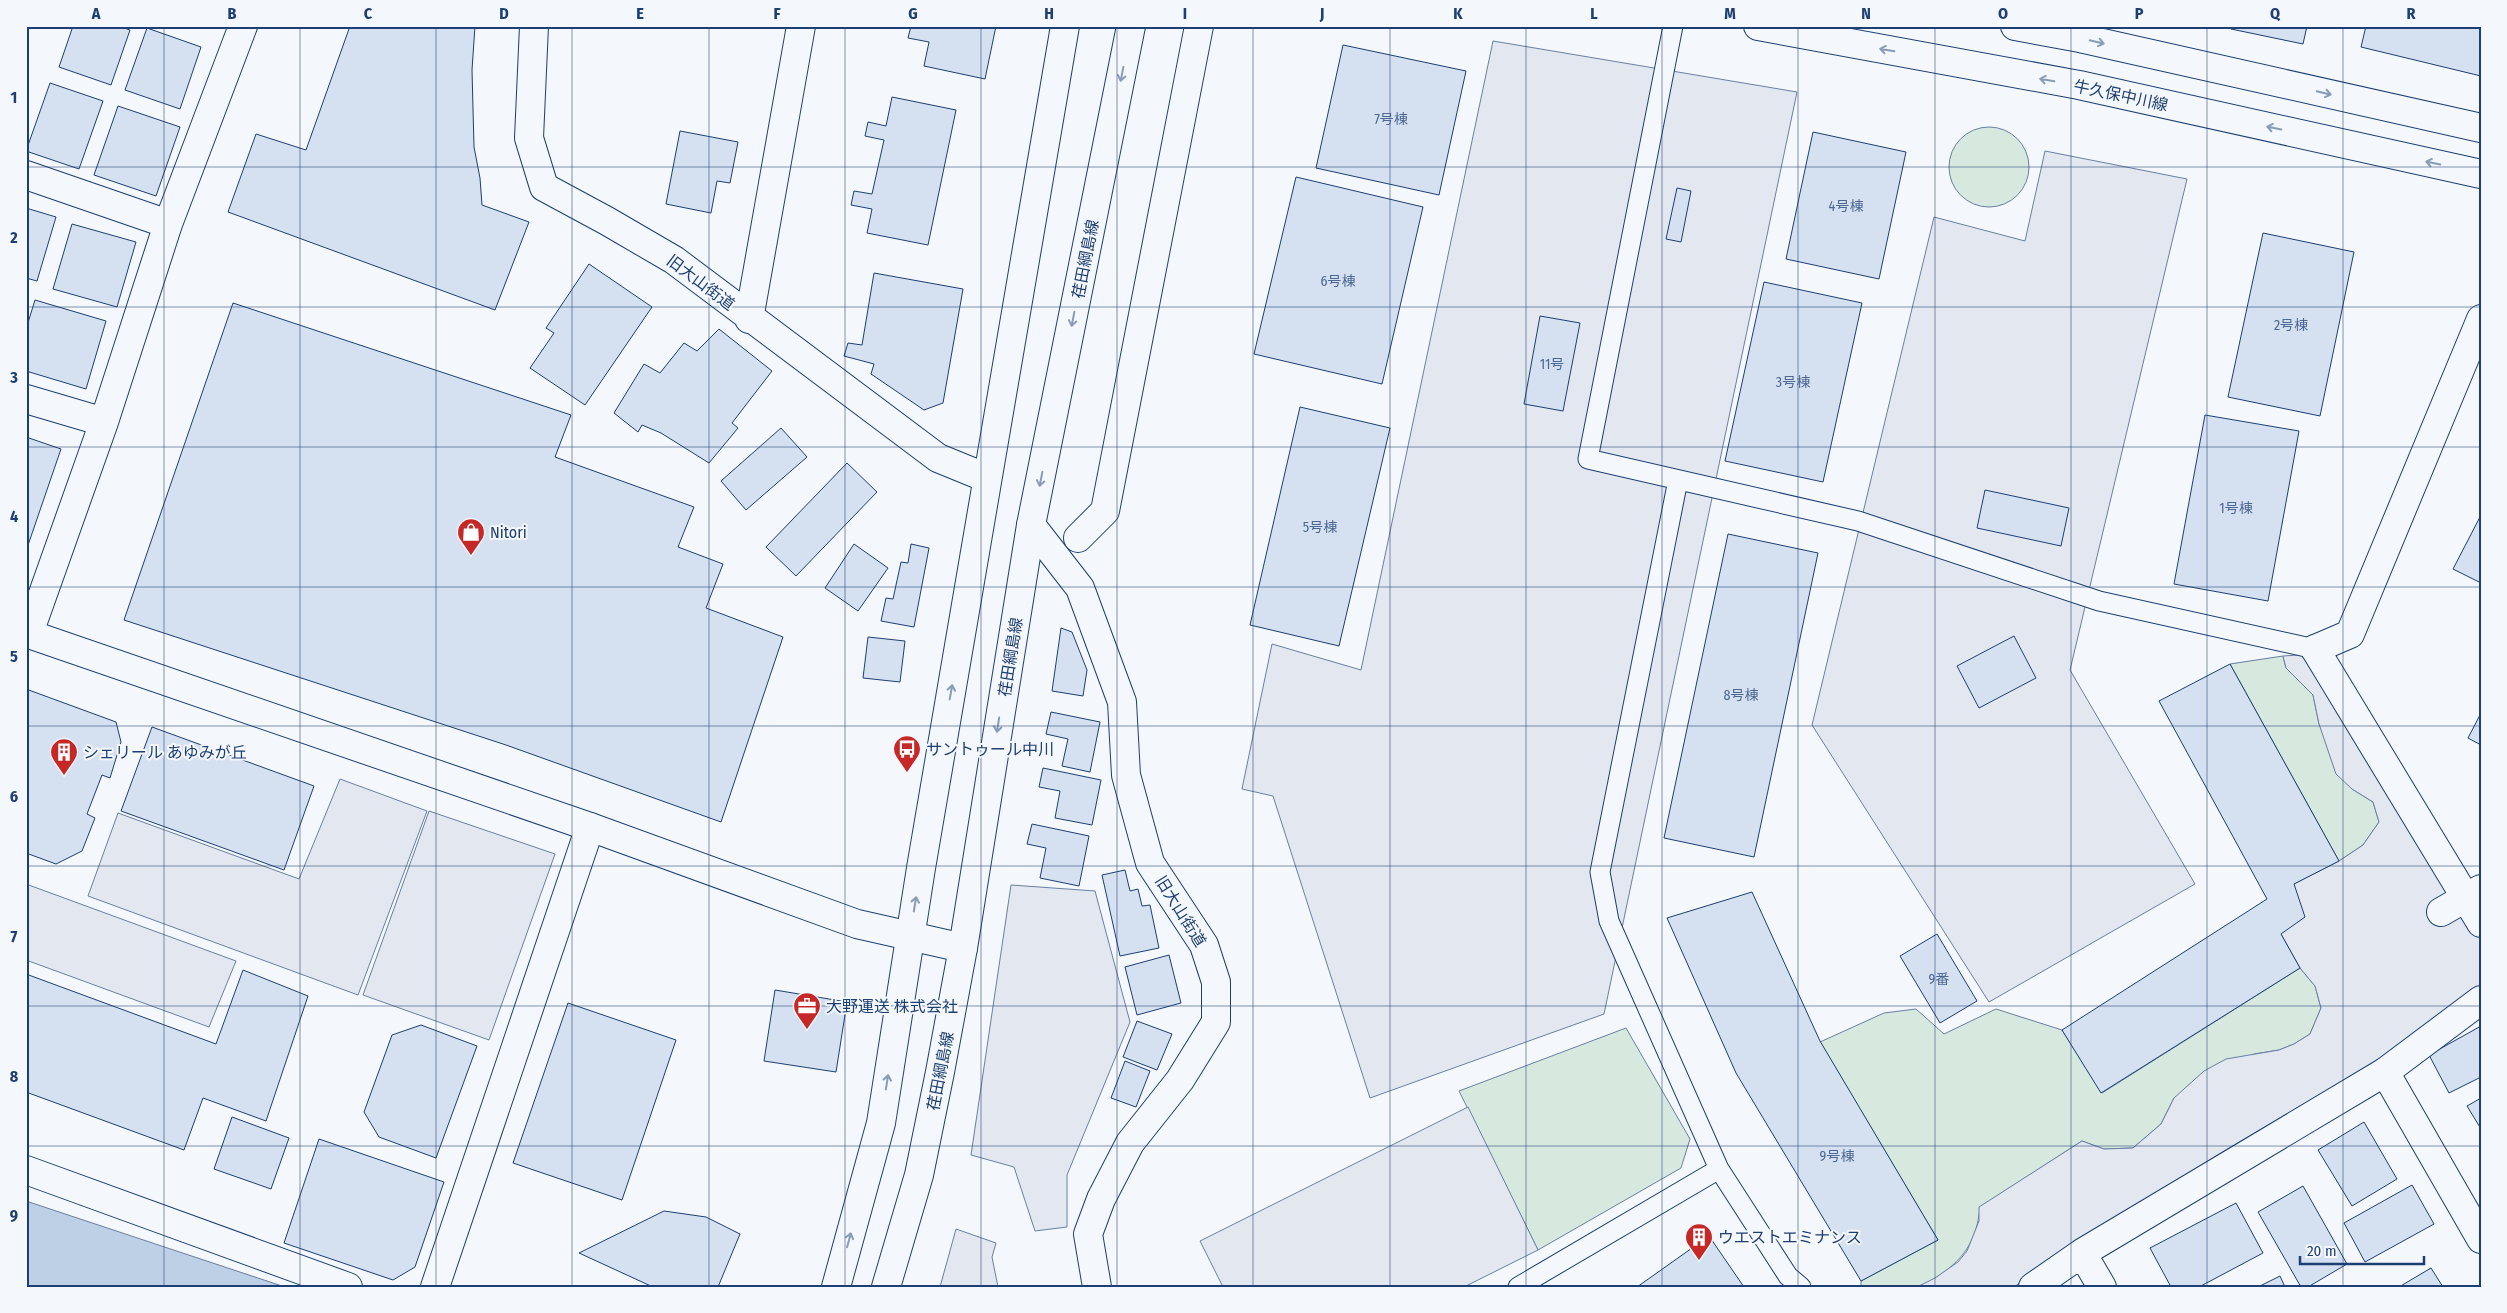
<svg xmlns="http://www.w3.org/2000/svg" width="2507" height="1313" font-family="'Fira Sans Condensed','Noto Sans JP',sans-serif">
<style>
.green{fill:#d7e8df;stroke:#687fa3}
.parking{fill:#e3e8f0;stroke:#687fa3}
.water{fill:#bed0e5;stroke:#687fa3}
.building{fill:#d5e0f0;stroke:#1d3f73}
.lines{fill:none;stroke-linecap:round;stroke-linejoin:round}
.service-casing{stroke:#1d3f73;stroke-width:21}
.pedestrian-casing{stroke:#1d3f73;stroke-width:30}
.minor-casing{stroke:#1d3f73;stroke-width:30}
.tertiary-casing{stroke:#1d3f73;stroke-width:30}
.secondary-casing{stroke:#1d3f73;stroke-width:30}
.service{stroke:#f4f7fb;stroke-width:19}
.pedestrian{stroke:#f4f7fb;stroke-width:28}
.minor{stroke:#f4f7fb;stroke-width:28}
.tertiary{stroke:#f4f7fb;stroke-width:28}
.secondary{stroke:#f4f7fb;stroke-width:28}
.oneway{stroke:#889bb7}
.grid{fill:none;stroke:#1d3f73;stroke-width:1;stroke-opacity:0.55}
.labels{text-anchor:middle;stroke-width:4;stroke-linejoin:round;paint-order:stroke}
.number-label{font-size:14px;fill:#4b6792}
.street-label{font-size:16px;fill:#1d3f73;stroke:#f4f7fb}
.poi-label{font-size:16px;fill:#1d3f73;stroke:#f4f7fb;text-anchor:start}
.neatline{fill:none;stroke:#1d3f73;stroke-width:2}
.grid-label{font-size:16px;text-anchor:middle;font-weight:bold;fill:#1d3f73}
</style>
<rect width="100%" height="100%" fill="#f4f7fb"/>
<path class="green" d="M1949 167a40 40 0 1 1 80 0a40 40 0 1 1-80 0Z
M 2283,656 L 2286,668 L 2313,695 L 2319,724 L 2352,789 L 2373,802 L 2379,822 L 2363,845 L 2339,861 L 2230,664 Z
M 2300,968 L 2315,986 L 2321,1008 L 2310,1034 L 2294,1044 L 2279,1050 L 2254,1054 L 2174,1098 L 2161,1124 L 2133,1148 L 2104,1149 L 2082,1141 L 1980,1207 C 1977,1238 1966,1257 1940,1275 C 1934,1279 1924,1285 1916,1287 C 1899,1290 1878,1287 1861,1287 L 1861,1281 L 1938,1240 L 1820,1042 L 1884,1013 L 1916,1009 L 1944,1034 L 1996,1009 L 2062,1030 L 2102,1093 Z
M 1626,1028 L 1690,1139 L 1681,1168 L 1538,1250 L 1459,1091 Z"/>
<path class="parking" d="M 1493,41 L 1797,92 L 1604,1014 L 1370,1098 L 1273,796 L 1242,789 L 1272,644 L 1361,670 Z
M 2045,151 L 2187,179 L 2070,670 L 2195,884 L 1989,1002 L 1812,725 L 1934,217 L 2025,241 Z
M 2314,654 L 2481,941 L 2481,990 L 2388,1054 L 2224,1151 L 2074,1244 L 2014,1287 L 1917,1287 L 1935,1278 L 1958,1262 L 1967,1251 L 1979,1221 L 1979,1207 L 2082,1141 L 2104,1149 L 2133,1148 L 2161,1124 L 2174,1098 L 2204,1071 L 2226,1059 L 2279,1050 L 2294,1044 L 2310,1034 L 2321,1008 L 2315,986 L 2300,968 L 2281,934 L 2294,884 L 2339,861 L 2363,845 L 2379,822 L 2373,802 L 2352,789 L 2336,774 L 2319,724 L 2313,695 L 2286,668 L 2283,656 Z
M 340,779 L 427,811 L 358,995 L 88,896 L 118,813 L 299,879 Z
M 429,811 L 555,854 L 489,1040 L 363,995 Z
M 26,884 L 236,961 L 209,1027 L 26,960 Z
M 1011,885 L 1095,891 L 1130,1022 L 1067,1175 L 1067,1227 L 1035,1231 L 1014,1167 L 971,1155 Z
M 1468,1107 L 1538,1250 L 1464,1287 L 1223,1287 L 1200,1241 Z
M 956,1229 L 996,1243 L 992,1257 L 998,1287 L 940,1287 Z"/>
<path class="water" d="M 26,1201 L 285,1287 L 26,1287 Z"/>
<path class="building" d="M 73,26 L 118,26 L 130,30 L 111,85 L 59,67 Z
M 350,26 L 475,26 L 472,70 L 474,147 L 480,178 L 482,205 L 529,222 L 495,310 L 228,212 L 256,134 L 306,150 Z
M 911,26 L 996,26 L 985,79 L 924,66 L 929,42 L 908,38 Z
M 2232,26 L 2307,26 L 2303,44 L 2231,29 Z
M 2366,26 L 2481,26 L 2481,76 L 2361,47 Z
M 147,28 L 201,47 L 180,109 L 125,90 Z
M 1343,45 L 1466,71 L 1439,195 L 1316,168 Z
M 50,83 L 103,101 L 79,169 L 26,151 Z
M 892,97 L 956,110 L 928,245 L 867,233 L 872,209 L 851,205 L 854,191 L 872,194 L 884,140 L 865,136 L 868,122 L 886,126 Z
M 118,106 L 180,127 L 156,196 L 94,175 Z
M 680,131 L 738,142 L 730,183 L 717,181 L 711,213 L 666,204 Z
M 1813,132 L 1906,152 L 1879,279 L 1786,259 Z
M 1296,177 L 1423,207 L 1382,384 L 1254,354 Z
M 1677,188 L 1691,191 L 1681,242 L 1666,239 Z
M 26,208 L 56,217 L 37,281 L 26,278 Z
M 72,224 L 136,242 L 117,307 L 53,289 Z
M 2263,233 L 2354,252 L 2320,416 L 2228,397 Z
M 589,264 L 652,307 L 585,405 L 530,368 L 554,333 L 546,328 Z
M 874,273 L 963,289 L 943,403 L 924,410 L 871,374 L 874,364 L 844,356 L 848,343 L 862,345 Z
M 1764,282 L 1862,303 L 1823,482 L 1725,461 Z
M 35,300 L 106,321 L 86,389 L 26,371 L 26,329 Z
M 233,303 L 571,415 L 555,457 L 694,507 L 678,547 L 723,564 L 706,608 L 783,637 L 721,822 L 506,745 L 124,620 Z
M 1540,316 L 1580,323 L 1563,411 L 1524,404 Z
M 719,329 L 772,371 L 732,423 L 738,428 L 709,463 L 661,433 L 642,425 L 638,432 L 614,413 L 644,364 L 660,373 L 684,343 L 697,351 Z
M 1300,407 L 1390,428 L 1339,646 L 1250,625 Z
M 2205,415 L 2299,431 L 2268,601 L 2174,584 Z
M 781,428 L 807,457 L 746,510 L 721,481 Z
M 26,437 L 61,449 L 26,551 Z
M 847,463 L 877,492 L 796,576 L 766,547 Z
M 1985,490 L 2069,508 L 2061,546 L 1977,528 Z
M 2481,515 L 2481,583 L 2453,569 Z
M 1728,534 L 1818,553 L 1754,857 L 1664,838 Z
M 854,544 L 888,568 L 858,611 L 825,588 Z
M 911,544 L 929,548 L 914,627 L 881,621 L 886,598 L 893,599 L 901,562 L 908,563 Z
M 1061,628 L 1072,632 L 1087,670 L 1083,696 L 1052,691 Z
M 2014,636 L 2036,678 L 1979,708 L 1957,666 Z
M 868,637 L 905,641 L 900,682 L 863,678 Z
M 2230,664 L 2339,861 L 2294,884 L 2305,917 L 2281,934 L 2300,968 L 2101,1093 L 2062,1030 L 2267,899 L 2159,701 Z
M 26,689 L 116,722 L 121,742 L 110,778 L 102,775 L 87,814 L 95,818 L 82,851 L 56,864 L 26,853 Z
M 1051,712 L 1100,722 L 1090,772 L 1062,766 L 1068,739 L 1046,734 Z
M 2481,713 L 2481,745 L 2468,738 Z
M 152,727 L 314,786 L 284,870 L 121,811 Z
M 1043,768 L 1101,780 L 1092,825 L 1055,818 L 1060,791 L 1039,787 Z
M 1032,824 L 1089,836 L 1079,886 L 1040,878 L 1046,848 L 1027,844 Z
M 1125,870 L 1130,891 L 1138,889 L 1142,906 L 1150,905 L 1159,948 L 1120,956 L 1102,875 Z
M 1752,892 L 1820,1041 L 1938,1240 L 1861,1281 L 1736,1073 L 1667,918 Z
M 1937,934 L 1977,1001 L 1940,1023 L 1900,956 Z
M 1169,955 L 1181,1003 L 1137,1015 L 1125,967 Z
M 243,970 L 308,996 L 266,1121 L 203,1098 L 184,1150 L 26,1092 L 26,974 L 216,1044 Z
M 775,990 L 847,1002 L 836,1072 L 764,1061 Z
M 568,1003 L 676,1040 L 622,1200 L 513,1163 Z
M 1137,1021 L 1172,1034 L 1157,1070 L 1123,1057 Z
M 421,1025 L 477,1046 L 436,1158 L 379,1137 L 364,1112 L 392,1035 Z
M 2481,1026 L 2481,1077 L 2449,1093 L 2429,1055 Z
M 1125,1061 L 1150,1071 L 1136,1107 L 1111,1098 Z
M 2481,1098 L 2481,1129 L 2467,1106 Z
M 232,1117 L 289,1138 L 271,1189 L 214,1169 Z
M 2364,1122 L 2397,1179 L 2352,1206 L 2318,1150 Z
M 319,1139 L 444,1182 L 415,1267 L 393,1280 L 284,1243 Z
M 2412,1185 L 2434,1224 L 2365,1262 L 2344,1223 Z
M 2303,1186 L 2347,1264 L 2308,1287 L 2301,1287 L 2258,1212 Z
M 2236,1203 L 2263,1253 L 2199,1287 L 2171,1287 L 2150,1248 Z
M 664,1211 L 706,1217 L 740,1234 L 718,1287 L 653,1287 L 579,1253 Z
M 1709,1236 L 1744,1287 L 1637,1287 Z
M 2431,1268 L 2443,1287 L 2399,1287 Z
M 2280,1276 L 2285,1287 L 2258,1287 Z"/>
<g class="lines">
<g class="service-casing">
<path id="service" d="M 1673,26 L 1588,459 L 1858,521 L 2099,601 L 2315,649
M 1678,480 L 1600,872 L 1609,921 L 1719,1169 L 1788,1276 L 1801,1287
M 1518,1287 L 1719,1169"/>
</g>
<g class="pedestrian-casing">
<path id="pedestrian" d="M 1078,538 L 1105,511 L 1199,26
M 2315,649 L 2481,923
M 2441,912 L 2481,889
M 2385,1072 L 2481,1000"/>
</g>
<g class="minor-casing">
<path id="minor" d="M 534,26 L 529,138 L 544,187 L 607,221 L 674,260 L 938,458 L 987,478
M 26,175 L 168,224
M 749,319 L 801,26
M 26,399 L 104,422
M 1031,525 L 1080,588 L 1122,702 L 1126,775 L 1150,863 L 1204,945 L 1216,982 L 1216,1022 L 1180,1080 L 1130,1143 L 1101,1199 L 1088,1234 L 1097,1287
M 29,633 L 104,422 L 168,224 L 243,26
M 2315,649 L 2350,634 L 2481,319
M 26,1170 L 348,1287
M 2082,1253 L 2102,1287
M 435,1287 L 590,827
M 2033,1287 L 2082,1253 L 2385,1072 L 2481,1239"/>
</g>
<g class="tertiary-casing">
<path id="tertiary" d="M 1758,26 L 2079,85 L 2481,174
M 2015,26 L 2080,38 L 2481,128
M 26,633 L 590,827 L 857,924 L 963,948"/>
</g>
<g class="secondary-casing">
<path id="secondary" d="M 836,1287 L 881,1123 L 921,868 L 1065,26
M 886,1287 L 919,1175 L 940,1072 L 963,948 L 1031,525 L 1131,26"/>
</g>
<use href="#service" class="service"/>
<use href="#pedestrian" class="pedestrian"/>
<use href="#minor" class="minor"/>
<use href="#tertiary" class="tertiary"/>
<use href="#secondary" class="secondary"/>
</g>
<defs><path id="oneway-shaft" d="M-6 0H5M1.5-3L5.5 0L1.5 3" fill="none" stroke-width="1.6" stroke-linecap="round" stroke-linejoin="round" transform="scale(1.25)"/></defs>
<g class="oneway">
<use href="#oneway-shaft" transform="translate(2097 42) rotate(13)"/>
<use href="#oneway-shaft" transform="translate(1887 50) rotate(-170)"/>
<use href="#oneway-shaft" transform="translate(1122 74) rotate(101)"/>
<use href="#oneway-shaft" transform="translate(2047 80) rotate(-170)"/>
<use href="#oneway-shaft" transform="translate(2324 93) rotate(13)"/>
<use href="#oneway-shaft" transform="translate(2274 128) rotate(-168)"/>
<use href="#oneway-shaft" transform="translate(2433 163) rotate(-168)"/>
<use href="#oneway-shaft" transform="translate(1073 319) rotate(101)"/>
<use href="#oneway-shaft" transform="translate(1041 479) rotate(101)"/>
<use href="#oneway-shaft" transform="translate(951 692) rotate(-80)"/>
<use href="#oneway-shaft" transform="translate(998 725) rotate(99)"/>
<use href="#oneway-shaft" transform="translate(915 904) rotate(-81)"/>
<use href="#oneway-shaft" transform="translate(887 1082) rotate(-81)"/>
<use href="#oneway-shaft" transform="translate(849 1240) rotate(-75)"/>
</g>
<path class="grid" d="M 164,26 L 164,1287M 300,26 L 300,1287M 436,26 L 436,1287M 572,26 L 572,1287M 709,26 L 709,1287M 845,26 L 845,1287M 981,26 L 981,1287M 1117,26 L 1117,1287M 1253,26 L 1253,1287M 1390,26 L 1390,1287M 1526,26 L 1526,1287M 1662,26 L 1662,1287M 1798,26 L 1798,1287M 1935,26 L 1935,1287M 2071,26 L 2071,1287M 2207,26 L 2207,1287M 2343,26 L 2343,1287M 26,167 L 2481,167M 26,307 L 2481,307M 26,447 L 2481,447M 26,587 L 2481,587M 26,726 L 2481,726M 26,866 L 2481,866M 26,1006 L 2481,1006M 26,1146 L 2481,1146"/>
<defs>
<g id="shop-pin" transform="scale(1.4375)"><path d="M0 17L-7.5 6A9.5 9.5 0 1 1 7.5 6Z" fill="#c62828" stroke="#f4f7fb"/><path d="M-5-2.5h2.3a2.7 3.5 0 0 1 5.4 0H5L5.5 6h-11ZM-1.5-2.5h3a1.5 2.3 0 0 0-3 0Z" fill="#fff"/></g>
<g id="bus-pin" transform="scale(1.4375)"><path d="M0 17L-7.5 6A9.5 9.5 0 1 1 7.5 6Z" fill="#c62828" stroke="#f4f7fb"/><path d="M-5-6H5V4H4V6H2V4H-2V6H-4V4H-5ZM-3.5-4V0h7V-4ZM-3.5 1.2v1.5H-2V1.2ZM2 1.2v1.5H3.5V1.2Z" fill="#fff"/></g>
<g id="building-pin" transform="scale(1.4375)"><path d="M0 17L-7.5 6A9.5 9.5 0 1 1 7.5 6Z" fill="#c62828" stroke="#f4f7fb"/><path d="M-4-6H4V6H1V3H-1V6H-4ZM-2.5-4.3h1.7v1.8h-1.7ZM.8-4.3h1.7v1.8H.8ZM-2.5-1h1.7V.8h-1.7ZM.8-1h1.7V.8H.8Z" fill="#fff"/></g>
<g id="office-pin" transform="scale(1.4375)"><path d="M0 17L-7.5 6A9.5 9.5 0 1 1 7.5 6Z" fill="#c62828" stroke="#f4f7fb"/><path d="M-6-3h4V-5.5h4V-3h4V5H-6ZM-1-4.5V-3h2v-1.5ZM-6 0V1H6V0Z" fill="#fff"/></g>
</defs>
<g fill-rule="evenodd">
<use href="#shop-pin" x="471" y="532"/>
<use href="#bus-pin" x="907" y="749"/>
<use href="#building-pin" x="64" y="752"/>
<use href="#office-pin" x="807" y="1006"/>
<use href="#building-pin" x="1699" y="1237"/>
</g>
<g class="labels">
<g class="number-label">
<text x="1391" y="124">7号棟</text>
<text x="1846" y="211">4号棟</text>
<text x="1338" y="286">6号棟</text>
<text x="2291" y="330">2号棟</text>
<text x="1552" y="369">11号</text>
<text x="1793" y="387">3号棟</text>
<text x="2236" y="513">1号棟</text>
<text x="1320" y="532">5号棟</text>
<text x="1741" y="700">8号棟</text>
<text x="1939" y="984">9番</text>
<text x="1837" y="1161">9号棟</text>
</g>
<g class="street-label">
<text transform="translate(2121 95) rotate(12)" y="6">牛久保中川線</text>
<text transform="translate(1085 259) rotate(-79)" y="6">荏田綱島線</text>
<text transform="translate(701 282) rotate(37)" y="6">旧大山街道</text>
<text transform="translate(1010 657) rotate(-81)" y="6">荏田綱島線</text>
<text transform="translate(1181 911) rotate(58)" y="6">旧大山街道</text>
<text transform="translate(940 1071) rotate(-79)" y="6">荏田綱島線</text>
</g>
<g class="poi-label">
<text x="490" y="538">Nitori</text>
<text x="926" y="755">サントゥール中川</text>
<text x="83" y="758">シェリール あゆみが丘</text>
<text x="826" y="1012">大野運送 株式会社</text>
<text x="1718" y="1243">ウエストエミナンス</text>
</g>
</g>
<rect width="2507" height="1313" fill="none" stroke="#f4f7fb" stroke-width="55"/>
<path d="M2300 1256v8h124v-8" fill="none" stroke="#1d3f73" stroke-width="2.5"/>
<text x="2307" y="1256" font-size="15" fill="#1d3f73" stroke="#f4f7fb" stroke-width="4" paint-order="stroke">20 m</text>
<rect x="28" y="28" width="2452" height="1258" class="neatline"/>
<g class="grid-label">
<text x="96" y="19">A</text>
<text x="232" y="19">B</text>
<text x="368" y="19">C</text>
<text x="504" y="19">D</text>
<text x="640" y="19">E</text>
<text x="777" y="19">F</text>
<text x="913" y="19">G</text>
<text x="1049" y="19">H</text>
<text x="1185" y="19">I</text>
<text x="1322" y="19">J</text>
<text x="1458" y="19">K</text>
<text x="1594" y="19">L</text>
<text x="1730" y="19">M</text>
<text x="1866" y="19">N</text>
<text x="2003" y="19">O</text>
<text x="2139" y="19">P</text>
<text x="2275" y="19">Q</text>
<text x="2411" y="19">R</text>
<text x="14" y="103">1</text>
<text x="14" y="243">2</text>
<text x="14" y="383">3</text>
<text x="14" y="522">4</text>
<text x="14" y="662">5</text>
<text x="14" y="802">6</text>
<text x="14" y="942">7</text>
<text x="14" y="1082">8</text>
<text x="14" y="1221">9</text>
</g>
</svg>
